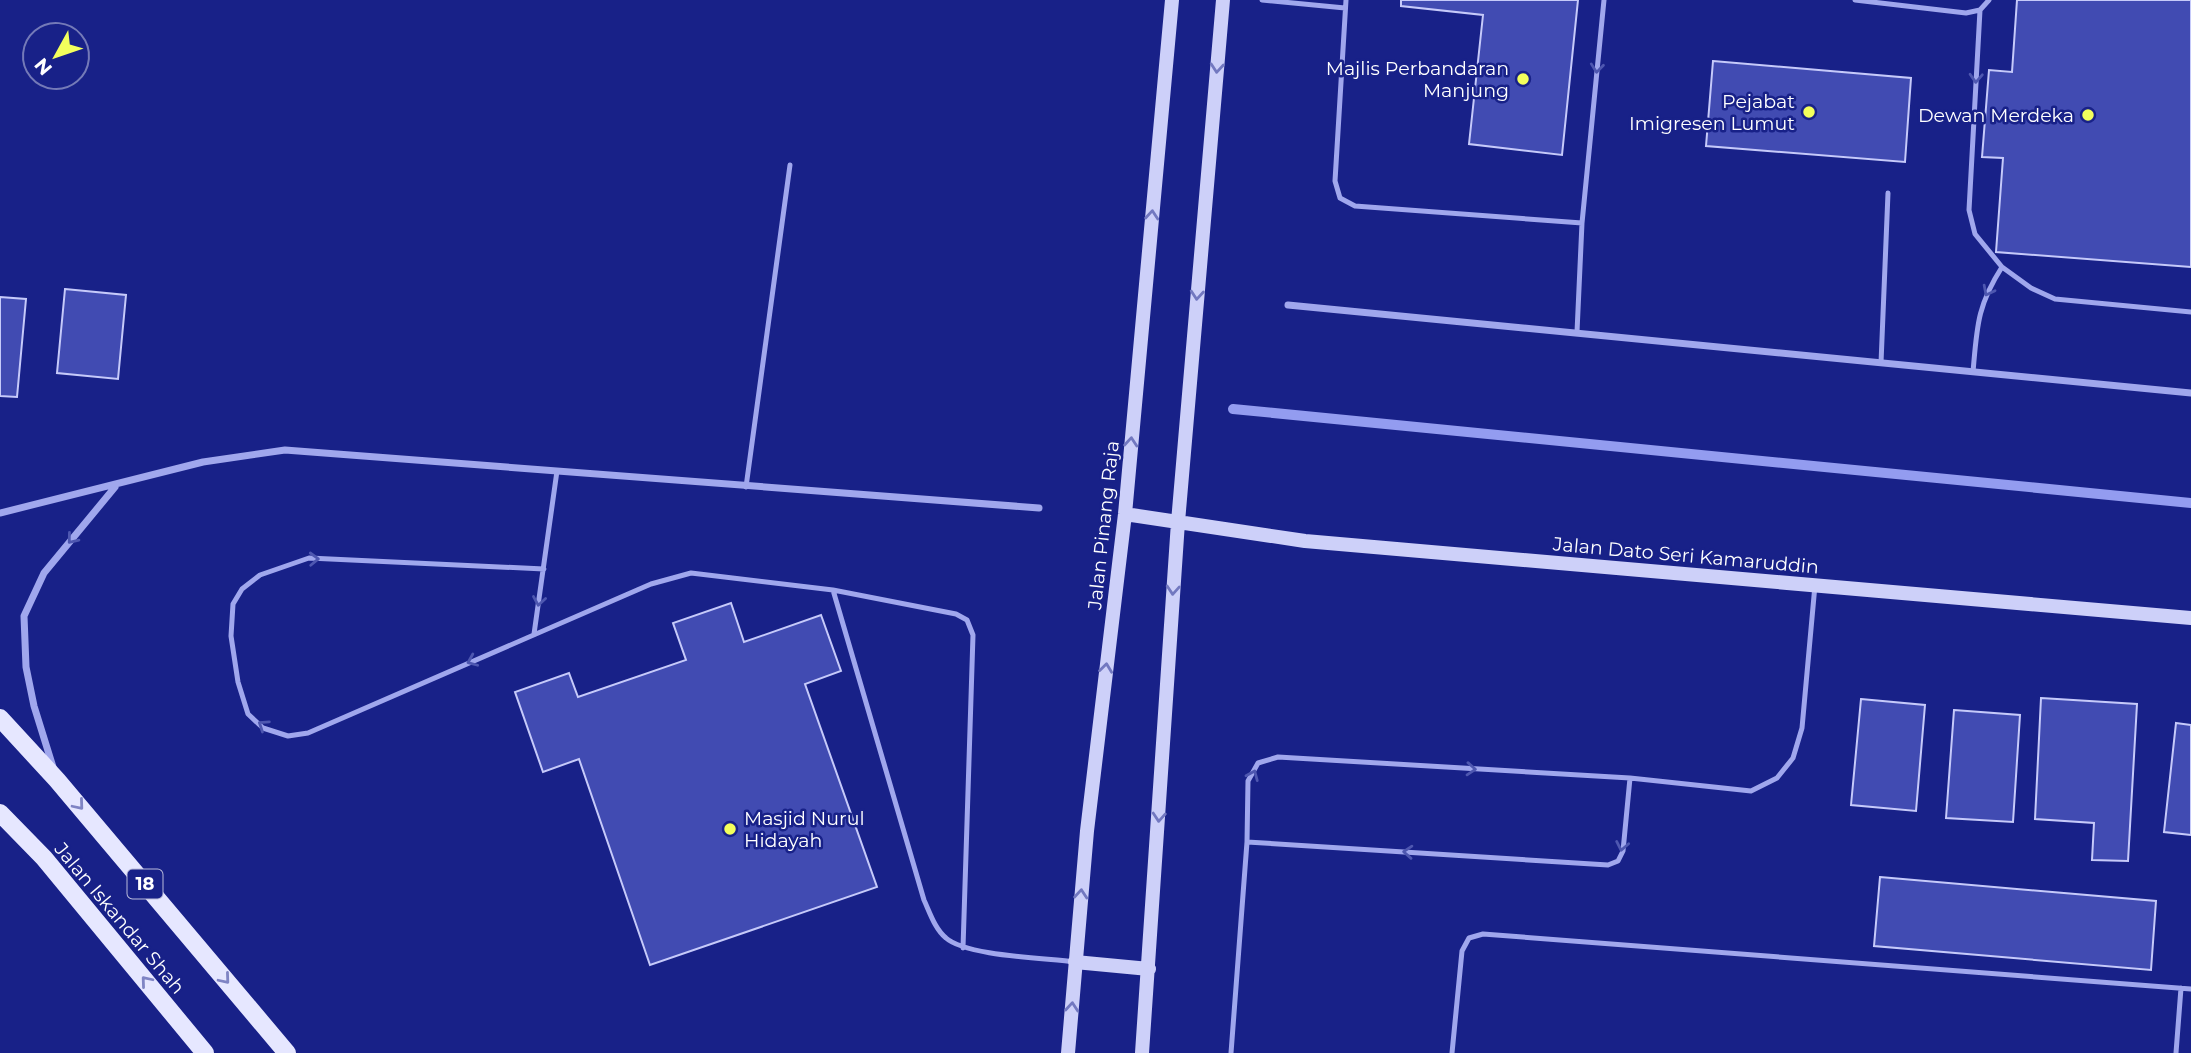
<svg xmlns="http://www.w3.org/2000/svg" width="2191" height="1053" font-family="Montserrat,sans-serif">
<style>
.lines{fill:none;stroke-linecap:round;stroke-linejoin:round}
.stream{stroke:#939cf0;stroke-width:10}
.building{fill:#414bb2;stroke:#c6cafa;stroke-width:2}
.lane{stroke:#a0a7ed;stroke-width:5}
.street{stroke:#a0a7ed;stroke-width:7}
.secondary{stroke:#cdd0f9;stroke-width:14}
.primary{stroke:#e6e7ff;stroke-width:18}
.oneway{stroke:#7278c0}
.oneway2{stroke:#4e57b0}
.oneway3{stroke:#7f84c4}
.poi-dot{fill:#f3ff5c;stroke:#182188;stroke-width:2.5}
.labels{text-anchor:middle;stroke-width:5;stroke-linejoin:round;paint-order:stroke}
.shield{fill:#182188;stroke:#babcdb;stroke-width:2}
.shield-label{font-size:18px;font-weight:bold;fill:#fff}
.poi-label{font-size:19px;fill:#fff;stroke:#182188;text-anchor:end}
.street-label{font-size:19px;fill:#fff;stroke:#182188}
</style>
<rect width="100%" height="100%" fill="#182188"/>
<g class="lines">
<path class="stream" d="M 1233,409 L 2191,503"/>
</g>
<path class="building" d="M 1401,0 L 1578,0 L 1562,155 L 1469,144 L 1483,15 L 1401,6 Z
M 2017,0 L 2191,0 L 2191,267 L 1996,252 L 2003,158 L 1982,157 L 1989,70 L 2012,72 Z
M 1713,61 L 1911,78 L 1905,162 L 1706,146 Z
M 65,289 L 126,295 L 118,379 L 57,373 Z
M 0,297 L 26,299 L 17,397 L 0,396 Z
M 731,603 L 744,642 L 821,615 L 841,671 L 805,684 L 877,887 L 650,965 L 579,759 L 543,772 L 515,692 L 569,673 L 578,697 L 686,660 L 673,623 Z
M 2041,698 L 2137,704 L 2128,861 L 2092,860 L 2094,823 L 2035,819 Z
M 1861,699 L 1925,705 L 1916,811 L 1851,805 Z
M 1954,710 L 2020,715 L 2013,822 L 1946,818 Z
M 2176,723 L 2191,725 L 2191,835 L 2164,832 Z
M 1880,877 L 2156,901 L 2151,970 L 1874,946 Z"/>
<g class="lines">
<path class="lane" d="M 1262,0 L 1345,8
M 1346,0 L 1335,181 L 1340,198 L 1355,206 L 1582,223
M 1855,0 L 1966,13 L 1980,10 L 1989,0
M 2002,267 L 2031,288 L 2055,299 L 2191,312
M 1577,332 L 1582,223 L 1604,0
M 1881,363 L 1888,193
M 1973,372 C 1977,327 1977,306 2002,267 L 1975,234 L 1969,210 L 1980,10
M 746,487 L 790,165
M 544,569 L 309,558 L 260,575 L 242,589 L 233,604 L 231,636 L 238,682 L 248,714 L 263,728 L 288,736 L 308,733 L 651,584 L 691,573 L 833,590 L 956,614 L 967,620 L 973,635 L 963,948
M 833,590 L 924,900 C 930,913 935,929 946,938 C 966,956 1046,958 1075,962
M 534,634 L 557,471
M 1247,842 L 1608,865 L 1618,861 L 1623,851 L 1630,778
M 1231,1053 L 1247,842 L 1248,781 L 1258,763 L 1278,757 L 1630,778 L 1751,791 L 1777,778 L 1793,758 L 1802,728 L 1815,585
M 1452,1053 L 1462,951 L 1469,938 L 1483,934 L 2191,989
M 2176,1053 L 2181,988"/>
<path class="street" d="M 1288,305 L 2191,393
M 0,513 L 203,462 L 285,450 L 1039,508
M 53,767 L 34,706 L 26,667 L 24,616 L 44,573 L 115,487"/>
<path class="secondary" d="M 1125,514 L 1305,541 L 2191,618
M 1075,962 L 1149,969
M 1068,1053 L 1087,831 L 1125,514 L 1172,0
M 1142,1053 L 1178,522 L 1223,0"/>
<path class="primary" d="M 0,718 L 57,780 L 287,1053
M 0,813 L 44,858 L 205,1053"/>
</g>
<defs><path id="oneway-chevron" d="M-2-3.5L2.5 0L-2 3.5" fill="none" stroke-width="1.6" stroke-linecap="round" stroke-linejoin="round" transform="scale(1.75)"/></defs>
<g class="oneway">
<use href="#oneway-chevron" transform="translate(1217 68) rotate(95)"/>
<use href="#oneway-chevron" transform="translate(1152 215) rotate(-85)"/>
<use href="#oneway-chevron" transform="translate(1197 295) rotate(95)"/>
<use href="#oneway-chevron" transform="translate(1131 442) rotate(-85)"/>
<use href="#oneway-chevron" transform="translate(1173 590) rotate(94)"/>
<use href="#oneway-chevron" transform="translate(1106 668) rotate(-83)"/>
<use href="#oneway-chevron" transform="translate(1159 817) rotate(94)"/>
<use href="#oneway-chevron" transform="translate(1081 894) rotate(-85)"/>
<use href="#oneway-chevron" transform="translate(1072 1007) rotate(-85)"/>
</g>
<g class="oneway2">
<use href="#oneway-chevron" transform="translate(1597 68) rotate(96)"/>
<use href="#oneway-chevron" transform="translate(1976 78) rotate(93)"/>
<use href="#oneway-chevron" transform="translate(1988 291) rotate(117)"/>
<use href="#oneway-chevron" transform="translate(72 539) rotate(129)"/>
<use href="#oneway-chevron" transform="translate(314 559) rotate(-2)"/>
<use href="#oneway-chevron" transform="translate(539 601) rotate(99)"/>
<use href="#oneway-chevron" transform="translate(472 661) rotate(157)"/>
<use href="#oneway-chevron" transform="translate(263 725) rotate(-146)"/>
<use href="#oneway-chevron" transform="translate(1471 769) rotate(4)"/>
<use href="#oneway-chevron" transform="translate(1253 775) rotate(-67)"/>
<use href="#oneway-chevron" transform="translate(1622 846) rotate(101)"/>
<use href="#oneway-chevron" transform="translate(1408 852) rotate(-176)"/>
</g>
<g class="oneway3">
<use href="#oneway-chevron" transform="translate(79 805) rotate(50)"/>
<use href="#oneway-chevron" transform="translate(225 979) rotate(50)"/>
<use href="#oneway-chevron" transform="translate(146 981) rotate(-130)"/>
</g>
<g class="poi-dot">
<circle cx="1523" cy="79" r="7"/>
<circle cx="1809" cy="112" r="7"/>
<circle cx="2088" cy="115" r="7"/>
<circle cx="730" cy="829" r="7"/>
</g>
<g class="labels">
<rect class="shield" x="127.5" y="869.5" width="35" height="29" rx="5"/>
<g class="shield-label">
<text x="145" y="890">18</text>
</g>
<g class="poi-label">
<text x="1509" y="75">Majlis Perbandaran<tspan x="1509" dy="22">Manjung</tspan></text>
<text x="1795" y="108">Pejabat<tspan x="1795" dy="22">Imigresen Lumut</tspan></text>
<text x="2074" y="122">Dewan Merdeka</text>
<text x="744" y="825" text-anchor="start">Masjid Nurul<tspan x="744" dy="22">Hidayah</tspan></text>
</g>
<g class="street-label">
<text transform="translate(1103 525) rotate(-84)" y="7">Jalan Pinang Raja</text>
<text transform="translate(1686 555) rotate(5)" y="7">Jalan Dato Seri Kamaruddin</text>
<text transform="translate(120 918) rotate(50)" y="7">Jalan Iskandar Shah</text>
</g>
</g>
<g transform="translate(56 56) rotate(230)"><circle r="33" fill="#182188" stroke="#747ab8" stroke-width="2"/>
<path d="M0-5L12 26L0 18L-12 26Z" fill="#f3ff5c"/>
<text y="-10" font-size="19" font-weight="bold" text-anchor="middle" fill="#ffffff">N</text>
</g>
</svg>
